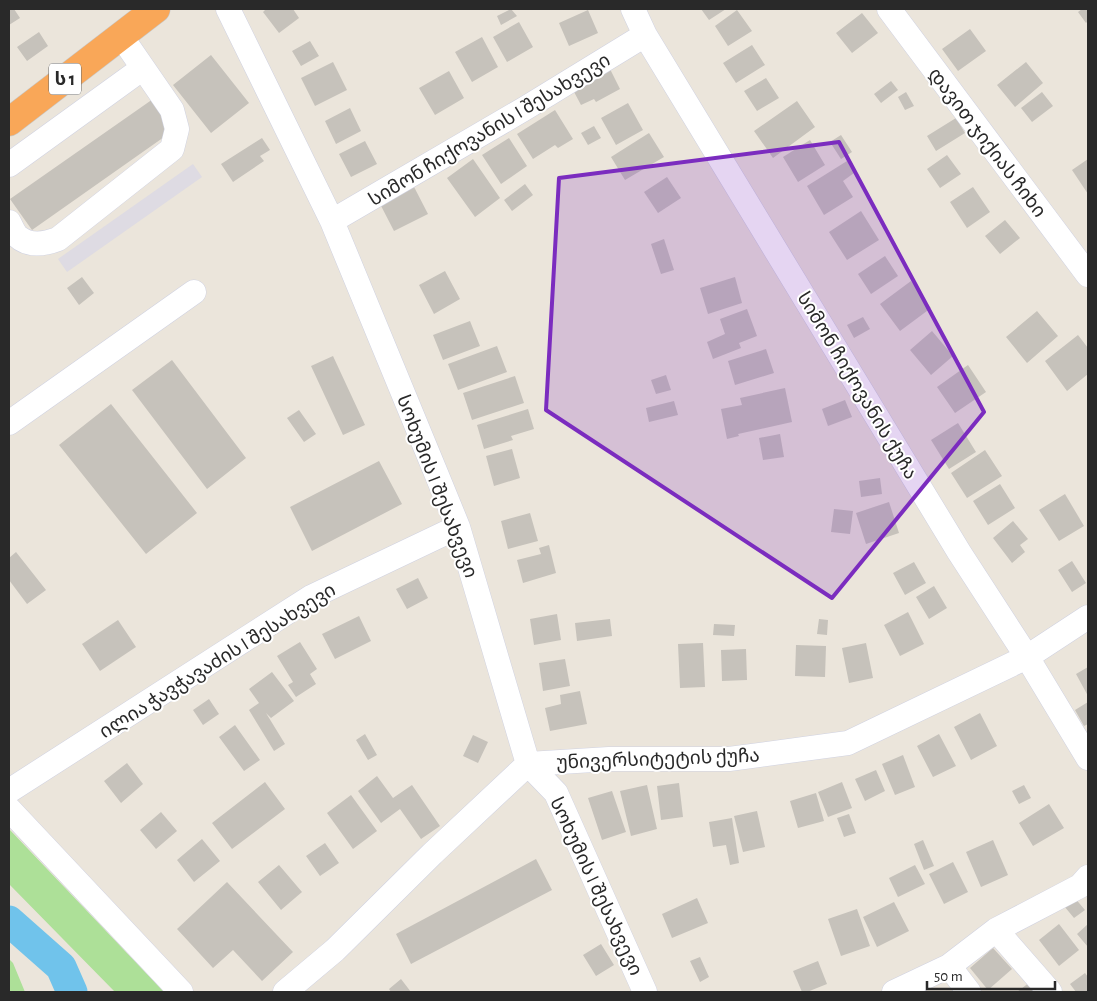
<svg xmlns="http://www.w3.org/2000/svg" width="1097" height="1001" font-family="'Alegreya Sans','Noto Sans Georgian',sans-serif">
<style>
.industrial{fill:#dedbe3}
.green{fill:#ade098}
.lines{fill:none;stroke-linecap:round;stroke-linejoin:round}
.river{stroke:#70c3eb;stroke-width:31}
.building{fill:#c6c2bb}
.minor-casing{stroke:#d0d2e1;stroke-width:25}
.highway-casing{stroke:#c7c7c7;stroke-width:29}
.minor{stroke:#fff;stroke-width:24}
.highway{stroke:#f9a758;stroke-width:28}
.marked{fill:#7b2cbf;fill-opacity:0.2;stroke:#7b2cbf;stroke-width:4;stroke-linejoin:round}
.labels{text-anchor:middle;stroke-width:4;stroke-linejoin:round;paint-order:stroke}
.shield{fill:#fff;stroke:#696969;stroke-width:1}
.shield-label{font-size:18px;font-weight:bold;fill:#292929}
.street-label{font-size:19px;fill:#292929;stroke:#fff}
</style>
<rect width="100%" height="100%" fill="#ebe5db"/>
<path class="industrial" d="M 193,164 L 202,177 L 67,272 L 58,259 Z"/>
<path class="green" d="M 9,829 L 164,992 L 115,992 L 9,884 Z
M 9,959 L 13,963 L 25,992 L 9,992 Z"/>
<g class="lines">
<path class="river" d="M 9,921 L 61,967 L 72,992"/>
</g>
<path class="building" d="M 9,9 L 14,9 L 20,18 L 9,25 Z
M 266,9 L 293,9 L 299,18 L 279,33 L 263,12 Z
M 511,9 L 517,16 L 501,25 L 497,16 Z
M 701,9 L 726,9 L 709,20 Z
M 1082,9 L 1088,9 L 1088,21 L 1086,23 L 1078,12 Z
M 588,10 L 598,33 L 569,46 L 559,23 Z
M 737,10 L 752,31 L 728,46 L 715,26 Z
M 862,13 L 878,33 L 852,53 L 836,33 Z
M 519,22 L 533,47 L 507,62 L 493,37 Z
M 970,29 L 986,51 L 958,71 L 942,49 Z
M 39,32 L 48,46 L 27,61 L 17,47 Z
M 482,37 L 498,67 L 472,82 L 455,52 Z
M 310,41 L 319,56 L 301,66 L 292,51 Z
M 752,45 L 765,65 L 736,83 L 723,63 Z
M 211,55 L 249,103 L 211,133 L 173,85 Z
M 333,62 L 347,90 L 315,106 L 301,78 Z
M 1026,62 L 1043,83 L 1015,107 L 997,85 Z
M 607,63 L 620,89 L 596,102 L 594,99 L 581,105 L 573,90 Z
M 449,71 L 464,98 L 435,115 L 419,88 Z
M 766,78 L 779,98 L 757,111 L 744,91 Z
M 891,81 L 898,90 L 881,103 L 874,94 Z
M 906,92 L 914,106 L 905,110 L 898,97 Z
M 1042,92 L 1053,106 L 1032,122 L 1021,108 Z
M 153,99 L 174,130 L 32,230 L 10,199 Z
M 797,101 L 815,127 L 773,158 L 754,131 Z
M 628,103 L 643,130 L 616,145 L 601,118 Z
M 350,108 L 361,131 L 336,144 L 325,121 Z
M 555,110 L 573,139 L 558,148 L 555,145 L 533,159 L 517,134 Z
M 956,118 L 965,133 L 936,151 L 927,136 Z
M 594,126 L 601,138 L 588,145 L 581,133 Z
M 649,133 L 664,157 L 625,180 L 611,157 Z
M 841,135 L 852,152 L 841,159 L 830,142 Z
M 262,138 L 270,150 L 260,156 L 264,161 L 233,182 L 221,164 Z
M 509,138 L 527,166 L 501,184 L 482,155 Z
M 810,140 L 825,165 L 798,182 L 783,157 Z
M 365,141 L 377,164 L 351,177 L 339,154 Z
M 947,155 L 961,174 L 940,188 L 927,169 Z
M 473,159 L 500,198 L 475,217 L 447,178 Z
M 1088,159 L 1088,194 L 1072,170 Z
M 847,161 L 854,173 L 843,181 L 853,197 L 824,215 L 807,186 Z
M 667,177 L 681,198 L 658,213 L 644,192 Z
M 412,183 L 428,214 L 394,231 L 378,200 Z
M 525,184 L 533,195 L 512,211 L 504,200 Z
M 973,187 L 990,212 L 967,228 L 950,202 Z
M 861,211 L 879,240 L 847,260 L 829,232 Z
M 1005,220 L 1020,238 L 1000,254 L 985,236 Z
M 664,239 L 674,270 L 661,274 L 651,244 Z
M 885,256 L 898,276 L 871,294 L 858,274 Z
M 445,271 L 460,299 L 434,314 L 419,285 Z
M 82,277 L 94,293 L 79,305 L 67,288 Z
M 735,277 L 742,303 L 708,314 L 700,288 Z
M 911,281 L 931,308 L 900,331 L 880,304 Z
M 747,309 L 757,336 L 739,343 L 741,348 L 713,359 L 707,342 L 725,334 L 720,319 Z
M 1037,311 L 1058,336 L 1027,363 L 1006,337 Z
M 863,317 L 870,329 L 854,338 L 847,325 Z
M 470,321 L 480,346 L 443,360 L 433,335 Z
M 932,331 L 953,356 L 931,375 L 910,350 Z
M 1078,335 L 1088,348 L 1088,374 L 1067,391 L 1045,361 Z
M 497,346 L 507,372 L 458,390 L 448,364 Z
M 766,349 L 774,373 L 735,385 L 728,361 Z
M 333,356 L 365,425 L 343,435 L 311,366 Z
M 172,360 L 246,458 L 207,489 L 132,390 Z
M 968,365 L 986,392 L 955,413 L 937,387 Z
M 666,375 L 671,390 L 656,394 L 651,380 Z
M 515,376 L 524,403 L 472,420 L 463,393 Z
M 785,388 L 792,422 L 738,434 L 739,436 L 727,439 L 721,409 L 742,405 L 740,398 Z
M 845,400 L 852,417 L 828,426 L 822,409 Z
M 674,401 L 678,415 L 649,422 L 646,408 Z
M 111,404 L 197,513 L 146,554 L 59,445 Z
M 528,409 L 534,429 L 511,436 L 513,440 L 484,449 L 477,425 Z
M 299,410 L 316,434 L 304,442 L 287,418 Z
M 958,423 L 976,452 L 949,469 L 931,440 Z
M 780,434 L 784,457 L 763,460 L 759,438 Z
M 512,449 L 520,478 L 494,486 L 486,456 Z
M 985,450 L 1002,476 L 967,498 L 951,473 Z
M 379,461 L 402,504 L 312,551 L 290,507 Z
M 880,478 L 882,494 L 861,497 L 859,481 Z
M 1000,484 L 1015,508 L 988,525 L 973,501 Z
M 1065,494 L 1084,526 L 1059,541 L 1039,510 Z
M 889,502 L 899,533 L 866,544 L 856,513 Z
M 834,509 L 853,511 L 850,534 L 831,532 Z
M 530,513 L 538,541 L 508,549 L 501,521 Z
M 1013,521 L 1028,539 L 1020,545 L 1025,552 L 1012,563 L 993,538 Z
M 549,545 L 556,573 L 523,583 L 517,560 L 541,554 L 539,548 Z
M 16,552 L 46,590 L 27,604 L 9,580 L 9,558 Z
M 1072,561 L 1086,583 L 1072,592 L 1058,570 Z
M 914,562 L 926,583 L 905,595 L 893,573 Z
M 418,578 L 428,598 L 407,609 L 396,589 Z
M 934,586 L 947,608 L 929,619 L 916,597 Z
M 908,612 L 924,644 L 900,656 L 884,625 Z
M 557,614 L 561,640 L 534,645 L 530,619 Z
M 359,616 L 371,641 L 335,659 L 322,634 Z
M 610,619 L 612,636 L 577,641 L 575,623 Z
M 819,619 L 828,620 L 827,635 L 817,634 Z
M 118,620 L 136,647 L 100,671 L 82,644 Z
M 714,624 L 735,625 L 734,636 L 713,635 Z
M 300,642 L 317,669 L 310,674 L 316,684 L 296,697 L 288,685 L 293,682 L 277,656 Z
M 703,643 L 705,687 L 680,688 L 678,644 Z
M 866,643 L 873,678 L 849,683 L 842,648 Z
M 796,645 L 826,646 L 825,677 L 795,676 Z
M 746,649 L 747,680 L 722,681 L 721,650 Z
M 565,659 L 570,686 L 543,691 L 539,663 Z
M 1088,667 L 1088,696 L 1076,674 Z
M 272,672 L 294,701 L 271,718 L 266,713 L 285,744 L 274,751 L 249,710 L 259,703 L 249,689 Z
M 580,691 L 587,724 L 550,731 L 545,708 L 561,704 L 560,695 Z
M 209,699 L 219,714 L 203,725 L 193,710 Z
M 1088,702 L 1088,724 L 1084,726 L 1075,710 Z
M 980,713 L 997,746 L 971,760 L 954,727 Z
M 235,725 L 260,760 L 244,771 L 219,737 Z
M 365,734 L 377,755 L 368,760 L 356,740 Z
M 939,734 L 956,766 L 933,777 L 917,746 Z
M 473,735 L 488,742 L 478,763 L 463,756 Z
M 903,755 L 915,787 L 895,795 L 882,764 Z
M 127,763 L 143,784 L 121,803 L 104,781 Z
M 876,770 L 885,791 L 865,801 L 855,779 Z
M 377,776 L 393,798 L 412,785 L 440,826 L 421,839 L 400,809 L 381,823 L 358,791 Z
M 265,782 L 285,809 L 232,849 L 212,823 Z
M 842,782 L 852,808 L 828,817 L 818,792 Z
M 679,783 L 683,817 L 661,820 L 657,786 Z
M 647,785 L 657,829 L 631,836 L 620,791 Z
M 1024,785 L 1031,798 L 1019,804 L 1012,791 Z
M 612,791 L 626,832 L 602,840 L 588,798 Z
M 816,793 L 824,821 L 798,828 L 790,801 Z
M 351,795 L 377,831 L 353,849 L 327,813 Z
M 1049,804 L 1064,828 L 1033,846 L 1019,823 Z
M 757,811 L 765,847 L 743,852 L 734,816 Z
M 161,812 L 177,831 L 156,849 L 140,830 Z
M 849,814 L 856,833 L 844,837 L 837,818 Z
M 732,818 L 739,863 L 730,865 L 726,845 L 713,847 L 709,822 Z
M 202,839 L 220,861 L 194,882 L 177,860 Z
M 923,840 L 934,866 L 924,870 L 914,844 Z
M 993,840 L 1008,875 L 981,887 L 966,852 Z
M 325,843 L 339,863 L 320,876 L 306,856 Z
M 536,859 L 552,890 L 411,964 L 396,934 Z
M 953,862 L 968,892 L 944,904 L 929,874 Z
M 279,865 L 302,892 L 281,910 L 258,882 Z
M 915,865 L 925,884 L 898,897 L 889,878 Z
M 227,882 L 293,952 L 262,981 L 233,950 L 213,968 L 177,929 Z
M 1074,897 L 1085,910 L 1074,918 L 1064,906 Z
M 697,898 L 708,923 L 672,938 L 662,914 Z
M 894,902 L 909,931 L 877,947 L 863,917 Z
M 857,909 L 870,946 L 841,956 L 828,919 Z
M 1059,924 L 1079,950 L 1059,966 L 1039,940 Z
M 1088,924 L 1088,947 L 1077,934 Z
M 601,944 L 614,965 L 596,976 L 583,955 Z
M 993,948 L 1012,969 L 988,990 L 970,968 Z
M 700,957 L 709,977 L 700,982 L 690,961 Z
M 818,961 L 827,984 L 807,992 L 802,992 L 793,971 Z
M 1085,973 L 1088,977 L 1088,992 L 1076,992 L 1070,984 Z
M 401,979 L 411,992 L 391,992 L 389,989 Z
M 1030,982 L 1038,992 L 1017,992 Z"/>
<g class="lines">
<g class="minor-casing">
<path id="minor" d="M 228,9 L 332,221 L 436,473 L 458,527 L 528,764 L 556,793 L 645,992
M 633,9 L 645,35 L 959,552 L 1027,657 L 1088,758
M 889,9 L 1088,275
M 9,165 L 143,68
M 332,221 L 524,109 L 645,35
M 9,222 C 11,226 14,233 17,236 C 29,247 45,244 58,239 L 172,149 L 177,129 L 172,110 L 121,36
M 9,423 L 194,292
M 9,791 L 311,597 L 458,527
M 9,809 L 181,992
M 996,930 L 1050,992
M 949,966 L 969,992
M 285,992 L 335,950 L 432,854 L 528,764 L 609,759 L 729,759 L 848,743 L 1027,657 L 1088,617
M 894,992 L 949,966 L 996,930 L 1080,886 L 1088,877"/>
</g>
<g class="highway-casing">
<path id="highway" d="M 9,122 L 156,9"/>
</g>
<use href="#minor" class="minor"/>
<use href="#highway" class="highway"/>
</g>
<path class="marked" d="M 839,142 L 984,412 L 832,598 L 546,410 L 559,178 Z"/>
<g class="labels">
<rect class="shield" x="49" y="63.5" width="32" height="31" rx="4"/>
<g class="shield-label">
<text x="65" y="85">ს 1</text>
</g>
<g class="street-label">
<text transform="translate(489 129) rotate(-31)" y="7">სიმონ ჩიქოვანის I შესახვევი</text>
<text transform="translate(988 142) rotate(53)" y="7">დავით ჯიქიას ჩიხი</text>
<text transform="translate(858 385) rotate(59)" y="7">სიმონ ჩიქოვანის ქუჩა</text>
<text transform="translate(438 486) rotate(69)" y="7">სოხუმის I შესახვევი</text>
<text transform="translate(217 660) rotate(-32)" y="7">ილია ჭავჭავაძის I შესახვევი</text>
<text transform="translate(658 758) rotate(-2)" y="7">უნივერსიტეტის ქუჩა</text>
<text transform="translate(597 886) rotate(65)" y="7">სოხუმის I შესახვევი</text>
</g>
</g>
<rect width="1097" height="1001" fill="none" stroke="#292929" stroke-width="20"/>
<path d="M927 981v8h128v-8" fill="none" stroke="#292929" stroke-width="2.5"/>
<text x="934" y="981" font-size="15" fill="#292929" stroke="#ffffff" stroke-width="4" paint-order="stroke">50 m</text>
</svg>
